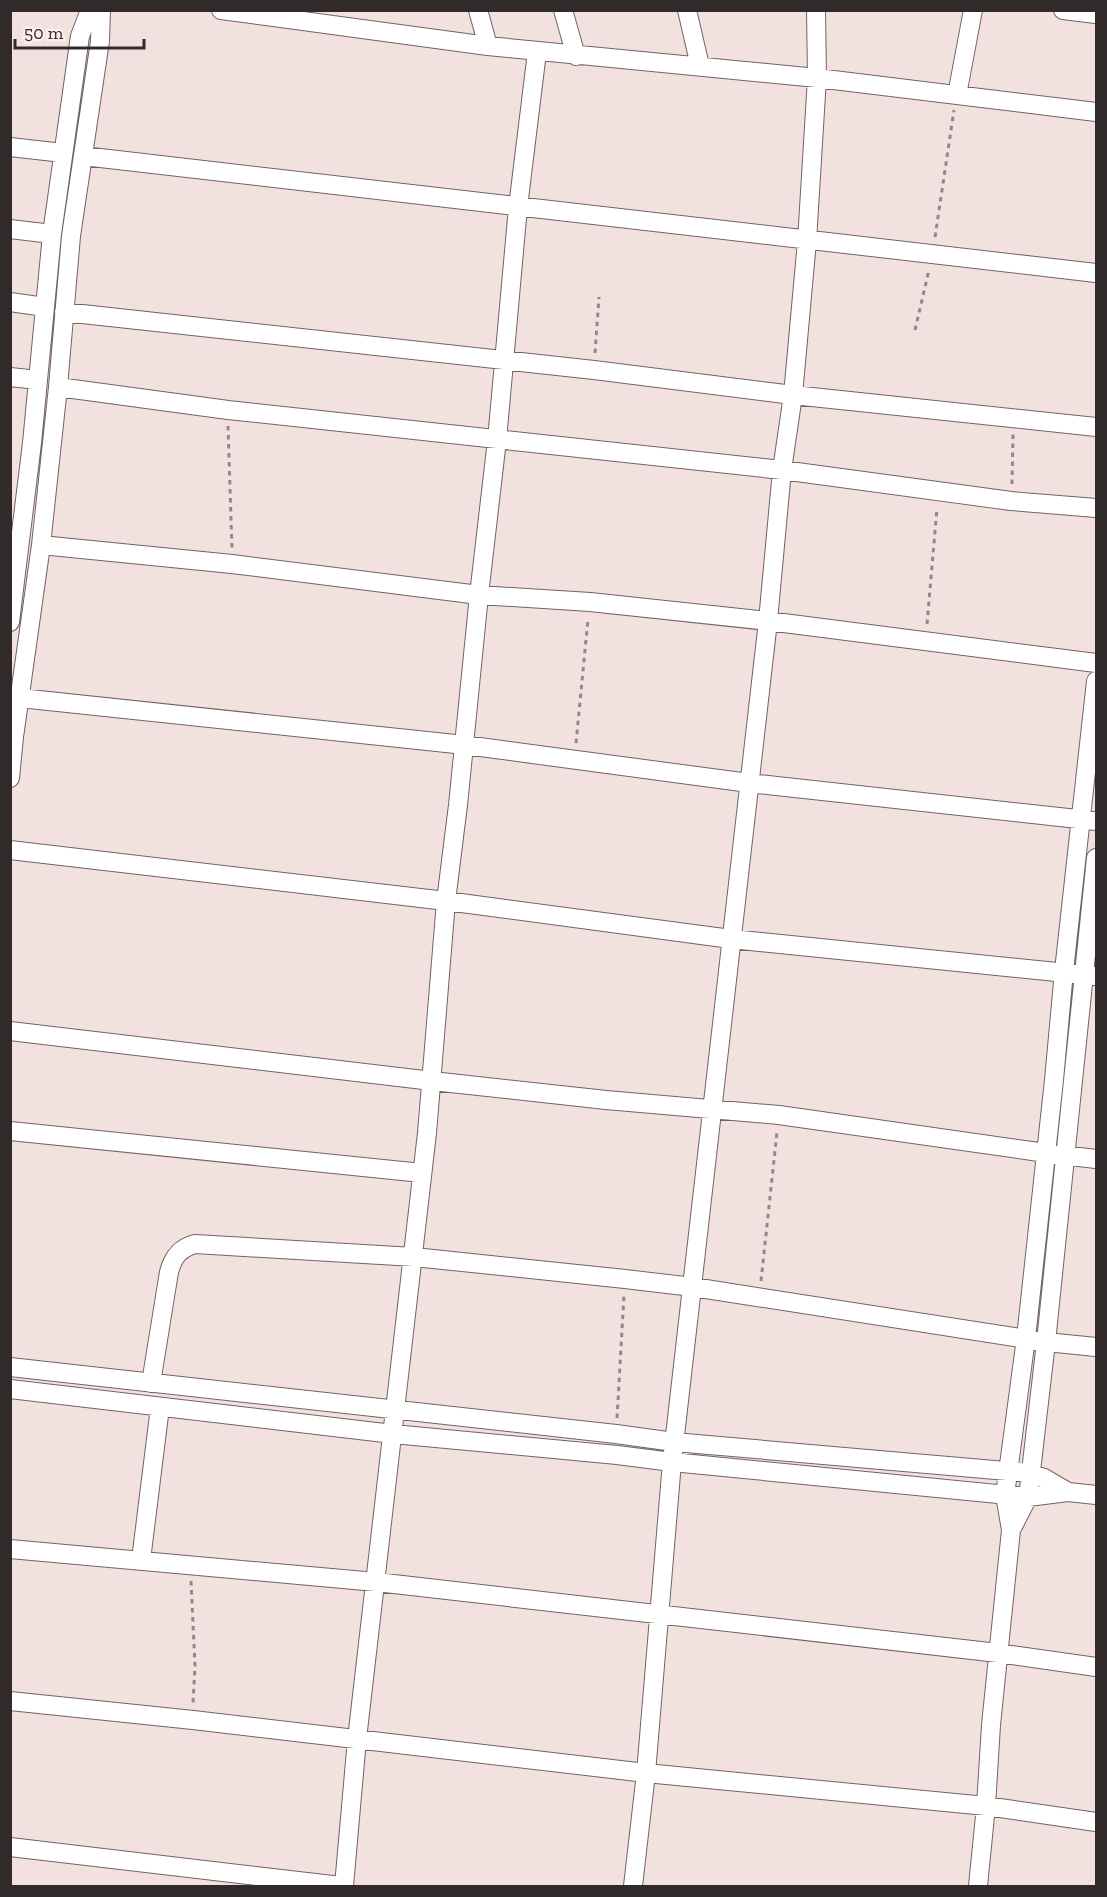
<svg xmlns="http://www.w3.org/2000/svg" width="1107" height="1897" font-family="'Zilla Slab',serif">
<style>
.lines{fill:none;stroke-linecap:round;stroke-linejoin:round}
.minor-casing{stroke:#726362;stroke-width:20}
.path{stroke:#948887;stroke-width:3;stroke-dasharray:4.5 4.5;stroke-linecap:butt}
.minor{stroke:#fff;stroke-width:18}
</style>
<rect width="100%" height="100%" fill="#f3e1e0"/>
<g class="lines">
<g class="minor-casing">
<path id="minor" d="M 221,10 L 488,46 L 817,78 L 1096,112
M 478,10 L 488,46
M 563,10 L 576,56
M 687,10 L 700,66
M 1063,10 L 1096,14
M 957,95 L 973,10
M 10,147 L 63,153
M 83,156 L 1096,273
M 10,229 L 52,234
M 10,302 L 45,307
M 64,312 L 594,370 L 793,395 L 1096,427
M 10,377 L 38,380
M 58,387 L 228,410 L 782,470 L 1011,501 L 1096,508
M 41,545 L 232,564 L 479,595 L 590,602 L 768,621 L 1096,663
M 10,622 L 32,443 L 52,234 L 80,36 L 90,10
M 20,698 L 465,745 L 749,783 L 1096,821
M 10,778 L 14,737 L 41,545 L 58,387 L 71,236 L 100,41 L 101,10
M 10,850 L 446,901 L 731,939 L 1096,976
M 10,1031 L 432,1081 L 606,1100 L 779,1115 L 1046,1153 L 1096,1159
M 10,1131 L 422,1173
M 10,1367 L 616,1434 L 674,1442 L 1030,1473 L 1044,1478 L 1068,1492
M 151,1383 L 169,1272 C 173,1257 180,1248 195,1244 L 414,1257 L 625,1279 L 693,1287 L 1046,1342 L 1096,1347
M 10,1389 L 393,1434 L 617,1455 L 672,1462 L 1028,1497 L 1068,1492 L 1096,1495
M 1011,1530 L 1028,1497 L 1046,1342 L 1096,858
M 10,1549 L 376,1582 L 998,1653 L 1096,1667
M 141,1560 L 160,1407
M 10,1701 L 193,1720 L 646,1773 L 986,1806 L 1096,1822
M 10,1847 L 341,1886
M 344,1886 L 357,1739 L 427,1133 L 446,901 L 458,805 L 479,595 L 497,440 L 518,207 L 537,52
M 633,1886 L 646,1773 L 672,1462 L 768,621 L 782,470 L 793,395 L 807,241 L 817,78 L 816,10
M 978,1886 L 986,1806 L 991,1725 L 1011,1530 L 1005,1495 L 1026,1338 L 1054,1080 L 1064,971 L 1096,681"/>
</g>
<path class="path" d="M 935,237 L 954,110
M 915,330 L 929,270
M 595,353 L 599,297
M 228,426 L 232,549
M 1012,484 L 1013,434
M 927,624 L 937,508
M 576,743 L 588,619
M 761,1281 L 777,1132
M 617,1418 L 624,1295
M 191,1581 L 195,1666 L 193,1703"/>
<use href="#minor" class="minor"/>
</g>
<rect width="1107" height="1897" fill="none" stroke="#312a2a" stroke-width="24"/>
<path d="M15 39v9h129v-9" fill="none" stroke="#312a2a" stroke-width="3"/>
<text x="24" y="39" font-size="18" fill="#312a2a" stroke="#fdefee" stroke-width="4.5" paint-order="stroke">50 m</text>
</svg>
